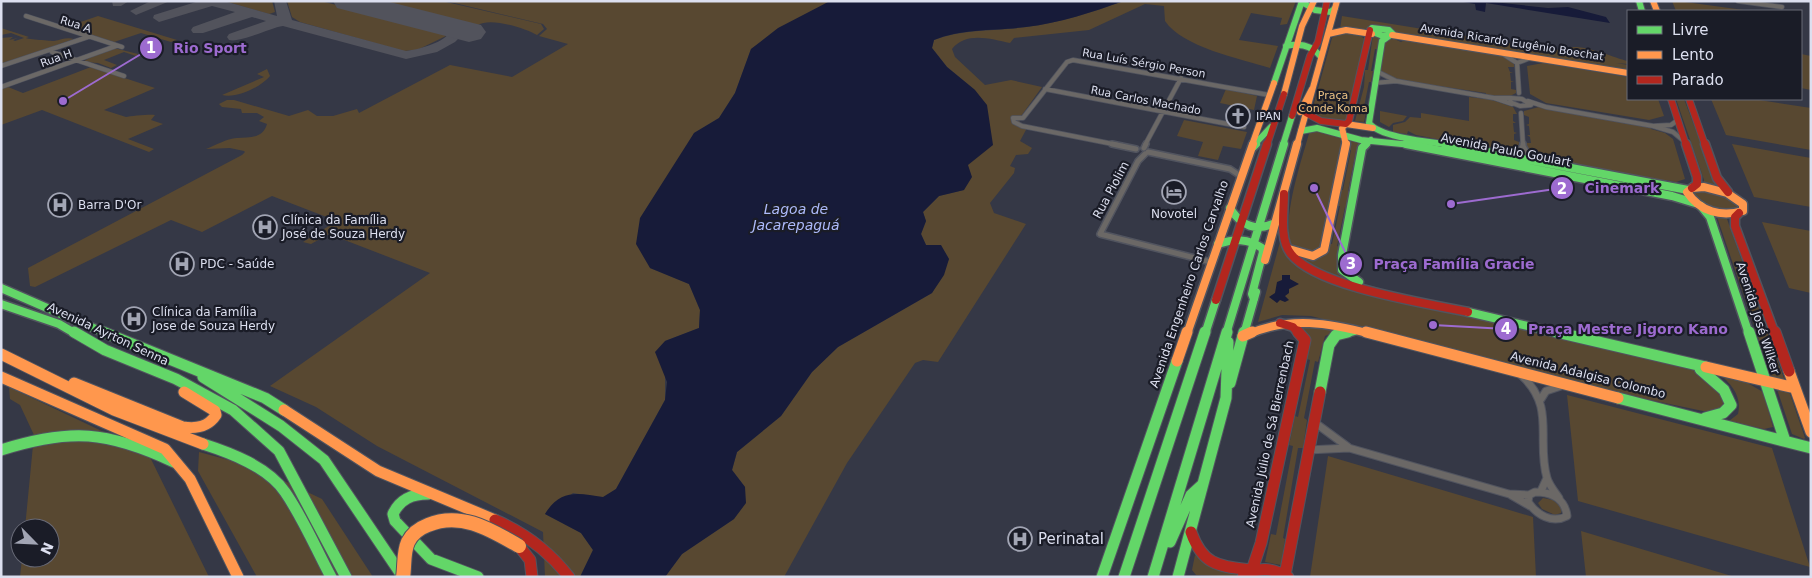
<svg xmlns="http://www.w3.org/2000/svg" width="1812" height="578" font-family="'DejaVu Sans',sans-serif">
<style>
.green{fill:#584831}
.water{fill:#171b39}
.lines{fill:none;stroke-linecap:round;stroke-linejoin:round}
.taxiway{fill:#52535c;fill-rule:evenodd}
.runway{fill:#52535c;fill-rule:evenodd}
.street-far2-casing{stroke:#51545f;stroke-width:5.5}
.street-far1-casing{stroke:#51545f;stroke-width:8}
.street-casing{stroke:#51545f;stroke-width:9}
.fast-far2-casing{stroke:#51545f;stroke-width:8}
.fast-far1-casing{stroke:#51545f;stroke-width:11}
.fast-casing{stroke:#51545f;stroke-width:13}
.slow-far2-casing{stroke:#51545f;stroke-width:8}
.slow-far1-casing{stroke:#51545f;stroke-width:11}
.slow-casing{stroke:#51545f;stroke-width:13}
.jam-far2-casing{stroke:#51545f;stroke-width:8}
.jam-far1-casing{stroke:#51545f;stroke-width:11}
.jam-casing{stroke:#51545f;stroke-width:13}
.street-far2{stroke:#6b6866;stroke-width:4}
.street-far1{stroke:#6b6866;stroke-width:5}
.street{stroke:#6b6866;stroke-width:7}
.fast-far2{stroke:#63d668;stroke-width:6}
.fast-far1{stroke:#63d668;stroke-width:8}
.fast{stroke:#63d668;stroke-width:11}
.slow-far2{stroke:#ff974d;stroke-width:6}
.slow-far1{stroke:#ff974d;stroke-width:8}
.slow{stroke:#ff974d;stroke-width:11}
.jam-far2{stroke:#b3261e;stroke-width:6}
.jam-far1{stroke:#b3261e;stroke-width:8}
.jam{stroke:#b3261e;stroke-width:11}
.slow-bridge-casing{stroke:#51545f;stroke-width:16;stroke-linecap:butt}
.slow-bridge{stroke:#ff974d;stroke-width:14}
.labels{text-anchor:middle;stroke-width:4.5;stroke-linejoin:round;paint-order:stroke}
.far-street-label{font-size:11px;fill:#dcdfef;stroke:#1a1c27}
.far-park-label{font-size:11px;fill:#eac284;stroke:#1a1c27}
.far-poi-label{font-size:11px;fill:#dcdfef;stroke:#1a1c27;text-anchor:start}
.street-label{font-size:12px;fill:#dcdfef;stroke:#1a1c27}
.poi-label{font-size:12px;fill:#dcdfef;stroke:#1a1c27;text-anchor:start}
.water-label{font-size:14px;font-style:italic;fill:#adbafa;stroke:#1a1c27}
.near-poi-label{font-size:15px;fill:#dcdfef;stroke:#1a1c27;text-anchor:start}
.leader{fill:none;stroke:#9d6bd0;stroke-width:2}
.callout-dot{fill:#9d6bd0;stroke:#1a1c27;stroke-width:2}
.mark-label{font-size:15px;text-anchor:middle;font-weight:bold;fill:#fff}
.callout-label{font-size:14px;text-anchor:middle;font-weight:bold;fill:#9d6bd0;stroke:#1a1c27;stroke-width:4.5;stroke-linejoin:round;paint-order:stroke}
</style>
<rect width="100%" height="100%" fill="#353846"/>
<path class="green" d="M 224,1 L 272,1 L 275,12 L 269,14 Z
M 287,1 L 321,1 L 440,32 L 446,36 L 417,50 L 403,51 L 300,22 L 292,17 Z
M 376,1 L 442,1 L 541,24 L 544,29 L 537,35 C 525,28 490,17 478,25 L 479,27 Z
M 446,1 L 830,1 L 751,49 L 735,93 L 719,118 L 694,133 L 650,268 L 689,284 L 700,310 L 699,328 L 665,341 L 665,400 L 616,489 L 603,498 L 573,493 L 545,514 L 581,533 L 593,550 L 580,577 L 545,577 L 543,532 L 377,446 L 316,407 L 270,386 L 430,273 L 329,234 L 311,244 L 303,242 L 337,221 L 272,196 L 202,232 L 171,220 L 35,287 L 30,286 L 28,268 L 242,155 L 245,152 L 244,151 L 230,148 L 206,149 C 216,145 226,139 237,138 C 249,137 263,139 267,124 L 259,121 L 264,117 L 257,113 L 242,113 L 241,109 L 222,107 L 219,104 L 227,100 L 234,100 L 289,116 L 308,110 L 317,116 L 333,116 L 357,109 L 359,113 L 450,65 L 512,77 L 568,44 L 539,36 L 547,29 L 543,24 Z
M 1124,1 L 1296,1 L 1287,24 L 1280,25 L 1282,18 L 1251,13 L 1239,40 L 1278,46 L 1270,68 C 1241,59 1182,47 1165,21 L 1164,6 L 1145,4 L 1089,30 L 1014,38 L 1010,43 C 991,39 966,31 952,49 L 955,57 L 985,85 L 1011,80 L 1042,87 L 1019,119 L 1020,123 L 1027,128 L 1020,141 L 1032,148 L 1028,154 L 1016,155 L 1010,166 L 1015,168 L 1014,173 L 990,203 L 994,213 L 1026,224 L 938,362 L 923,360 L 915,363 L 847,463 L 784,577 L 665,577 L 682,554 L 734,519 L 745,487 L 732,470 L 737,452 L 781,416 L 812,372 L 838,347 L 932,293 L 949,259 L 941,246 L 926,245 L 921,234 L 926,221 L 923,212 L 939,196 L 964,190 L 975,90 L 947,67 L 932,48 L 934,40 C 962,29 996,31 1026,27 C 1060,23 1092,12 1124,1 Z
M 1672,1 L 1678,1 L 1751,11 L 1676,11 Z
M 98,16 L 177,40 L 171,42 L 141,33 L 114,42 L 66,27 Z
M 1342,16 L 1516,44 L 1518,48 L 1518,45 L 1560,50 C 1579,40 1610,57 1628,61 L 1628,64 L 1616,63 L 1628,65 L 1628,71 L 1394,32 L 1340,29 Z
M 1,28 L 29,37 L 26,38 C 27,39 52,41 54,41 C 61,40 66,37 74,39 L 1,65 L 3,63 L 1,62 L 1,38 L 13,37 L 9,40 L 18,38 L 13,40 L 15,41 L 24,38 L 11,33 L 1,35 Z
M 1340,32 L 1357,34 L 1365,39 L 1347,120 C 1334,124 1322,119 1311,114 L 1332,38 Z
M 1373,35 L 1383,37 L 1379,40 L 1378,49 L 1375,49 L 1371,71 L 1373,71 L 1371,82 L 1369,82 L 1364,107 L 1367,108 L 1364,122 L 1355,121 L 1364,87 L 1365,70 L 1368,70 Z
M 1392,38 L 1401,42 L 1403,41 L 1399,38 L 1501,55 L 1514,64 L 1514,67 L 1508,67 L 1510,72 L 1513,72 L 1510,73 L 1511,81 L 1514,81 L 1511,82 L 1511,89 L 1516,90 L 1516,93 L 1506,98 L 1486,95 L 1486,93 L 1397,80 L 1383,74 L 1380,68 L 1384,42 L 1389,39 L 1398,43 L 1389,39 Z
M 114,48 L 138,54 L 136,56 L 124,52 L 104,60 L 117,65 L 111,68 L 98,63 L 83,62 L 89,58 L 83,60 Z
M 1801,54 L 1811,56 L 1811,90 L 1801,88 Z
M 1543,63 L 1628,77 L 1628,99 L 1658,99 L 1664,116 L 1649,120 L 1546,103 L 1530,94 L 1527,66 Z
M 91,67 L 155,88 L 104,110 L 126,117 C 130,116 151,114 155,115 L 151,120 L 163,124 L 128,139 L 154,149 L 149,152 L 42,110 L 1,125 L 1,89 L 8,87 L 23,93 Z
M 267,69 L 270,76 C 261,87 236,99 222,95 L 264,77 L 257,74 Z
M 1226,89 L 1257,96 L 1254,110 L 1220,103 Z
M 1469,97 L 1486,99 L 1486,98 L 1513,107 L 1517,114 L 1513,114 L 1513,121 L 1516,123 L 1513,123 L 1514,132 L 1517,133 L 1514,134 L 1514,140 L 1519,142 L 1518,149 L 1505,152 L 1416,135 L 1408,131 L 1407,134 L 1393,132 L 1393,125 L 1405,122 L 1410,117 L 1421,118 L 1421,113 L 1469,121 Z
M 1676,99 L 1684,99 L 1718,188 L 1704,185 L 1704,180 Z
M 1711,99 L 1753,99 L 1811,108 L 1811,150 L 1726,135 Z
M 1539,107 L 1628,124 L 1650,126 L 1651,129 L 1665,133 L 1673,139 L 1685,179 L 1676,182 L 1665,180 L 1665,184 L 1545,160 C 1536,156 1527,153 1526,143 L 1531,143 L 1530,137 L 1527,135 L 1530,135 L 1529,126 L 1526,125 L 1529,124 L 1529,117 L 1524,115 L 1524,111 Z
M 1380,111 L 1407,116 L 1403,121 L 1393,123 L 1389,127 L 1380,122 Z
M 1184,120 L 1247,132 L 1241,149 L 1223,146 L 1218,160 L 1198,156 L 1203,142 L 1177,136 Z
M 1313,129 L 1343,138 L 1320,249 L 1315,253 L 1294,248 C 1277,230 1304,153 1310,130 Z
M 1350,139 L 1360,141 L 1358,151 L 1356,151 L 1348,191 L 1351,192 L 1347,208 L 1345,207 L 1337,246 L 1341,247 L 1337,268 L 1346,279 C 1327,274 1310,268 1296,255 C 1310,260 1325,260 1330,244 L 1332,244 L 1340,206 L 1337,206 L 1340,190 L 1343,190 L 1351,150 L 1349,150 Z
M 1732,144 L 1811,158 L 1811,207 L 1754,197 Z
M 1693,190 L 1716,191 L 1741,205 L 1738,210 C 1720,210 1701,210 1692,192 Z
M 1729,216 L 1727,219 L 1785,381 L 1776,380 L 1771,375 L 1717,217 Z
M 1762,222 L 1811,231 L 1811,293 L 1789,288 Z
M 1280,242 L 1292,259 L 1305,269 L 1698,370 C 1710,379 1725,389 1723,406 L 1716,411 L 1703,411 L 1617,393 L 1311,316 L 1282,315 L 1258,322 Z
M 1292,323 L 1336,329 L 1337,331 L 1325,336 L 1318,362 L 1315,361 L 1304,418 L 1307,420 L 1303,448 L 1298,448 L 1283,538 L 1285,539 L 1281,565 L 1265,562 L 1271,534 L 1276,535 L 1293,446 L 1289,445 L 1295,416 L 1298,417 L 1310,360 L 1307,359 L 1310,344 L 1308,336 Z
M 1719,374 L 1744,381 L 1763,392 L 1773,427 L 1764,429 L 1729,421 L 1738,414 C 1742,397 1732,384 1719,374 Z
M 9,387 L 148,453 L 209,577 L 20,577 L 22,558 L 50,558 L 50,528 L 25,528 L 34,435 L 20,405 L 10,399 Z
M 1777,389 L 1786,391 L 1790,394 L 1805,438 L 1804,439 L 1792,434 Z
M 1567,395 L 1772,448 L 1810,567 L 1578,501 Z
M 199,452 L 255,467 L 322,499 L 373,577 L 257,577 L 198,471 Z
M 1328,456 L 1533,517 L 1536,577 L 1310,577 Z
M 1543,498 L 1553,500 L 1562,508 L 1561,513 L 1555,515 L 1542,509 L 1538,503 Z
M 1581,531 L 1735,577 L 1586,577 Z
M 1195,555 L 1216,568 L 1239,575 L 1238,577 L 1196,575 L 1192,570 Z"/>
<path class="water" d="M 830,1 L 1124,1 C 1092,12 1060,23 1026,27 C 996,31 962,28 934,40 L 932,48 L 947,67 L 975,90 L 987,105 L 993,145 L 968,165 L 972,177 L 964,190 L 939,196 L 923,212 L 926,221 L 921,234 L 926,245 L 941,245 L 949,259 L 944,275 L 932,293 L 838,347 L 812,372 L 781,416 L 737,452 L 732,470 L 745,487 L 746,503 L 734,519 L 682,554 L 665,577 L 580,577 L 593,550 L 581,533 L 545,514 C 560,489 578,493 603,497 L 616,489 L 665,400 L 667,382 L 655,352 L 665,341 L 699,328 L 700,310 L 689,284 L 650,268 L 636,244 L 640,218 L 694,133 L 719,118 L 735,93 L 751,49 L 778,28 Z
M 1458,1 L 1484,1 L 1548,8 L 1568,7 L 1606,17 L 1610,23 L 1486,3 L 1485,12 L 1476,10 L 1475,4 Z
M 1282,275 L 1290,275 L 1290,279 L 1299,284 L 1289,289 L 1289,293 L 1285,296 L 1289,300 L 1285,302 L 1280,300 L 1277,303 L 1269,297 L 1275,293 L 1277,282 L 1282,280 Z"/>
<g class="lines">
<path class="taxiway" d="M 112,1 L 129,1 L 121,6 L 113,6 Z
M 151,1 L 170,1 L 136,15 L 130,11 Z
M 199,1 L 224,1 L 277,16 L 274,1 L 286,1 L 292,20 L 406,51 C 416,50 443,43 448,34 C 449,31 449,29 450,26 L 460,26 L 462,35 L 455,42 L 437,52 L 406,59 L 283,26 C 269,28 241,43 229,40 L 227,37 L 229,34 L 266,21 L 252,17 L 203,33 L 193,33 L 191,30 L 193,27 L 235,12 L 212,6 L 159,22 L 153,18 L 154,15 Z"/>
<path class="runway" d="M 333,1 L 386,1 L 481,25 L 486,32 L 481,39 L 469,42 L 337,8 Z"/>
<g class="street-far2-casing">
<path id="street-far2" d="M 1738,1 L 1782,7
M 26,16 L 122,47
M 52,52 L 124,76
M 1503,54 L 1517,63 L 1530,58
M 1517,63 L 1519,93
M 1,66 L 88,37
M 1396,81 L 1494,98
M 1374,83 L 1396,81 L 1376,71
M 1,87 L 116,46
M 1045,89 L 1244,127
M 1511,98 L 1522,99 L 1531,105 L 1520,106 L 1510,102 Z
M 1511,98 L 1494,98 L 1512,104
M 1528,101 L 1546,107 L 1653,126
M 1521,113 L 1523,145
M 1013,118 L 1023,118 L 1067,62 L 1073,60 L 1269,95
M 1013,118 L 1014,122 L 1022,126 L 1118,145
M 1678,120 L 1671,125 L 1653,126 L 1673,132 L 1684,141
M 1145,145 L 1181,78"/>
</g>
<g class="street-far1-casing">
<path id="street-far1" d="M 1112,144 L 1136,149
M 1523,144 L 1523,146
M 1144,148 L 1146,144
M 1148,152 L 1230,169 L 1242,177
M 1145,154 L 1138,161 L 1100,234 L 1211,262
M 1508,154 L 1518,152 L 1523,146 L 1527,153 L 1538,159"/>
</g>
<g class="street-casing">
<path id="street" d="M 1522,376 C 1556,407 1536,440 1547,478 C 1549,485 1555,492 1559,498
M 1541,399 L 1546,391 L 1561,386
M 1314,422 L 1348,447
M 1308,450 L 1349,448 L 1509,494 L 1529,495
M 1541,491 L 1547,478
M 1535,492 C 1552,492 1565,499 1567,516 C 1552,524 1537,515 1528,502 L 1529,495 Z
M 1511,495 L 1530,506"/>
</g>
<g class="fast-far2-casing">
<path id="fast-far2" d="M 1639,1 L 1642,11
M 1302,2 L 1315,10 L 1331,12 L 1335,8
M 1372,28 L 1389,30 L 1393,34 L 1383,36 L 1370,31 Z
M 1389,36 L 1382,41 L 1369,123 C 1380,138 1432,142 1452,145
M 1286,46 C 1300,43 1312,45 1321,57
M 1274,83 L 1302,1
M 1301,131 L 1317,128 L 1361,140 L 1412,145
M 1254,145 L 1271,127
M 1283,145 L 1292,116
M 1365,145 L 1371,140"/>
</g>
<g class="fast-far1-casing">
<path id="fast-far1" d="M 1406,144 L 1672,196 L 1695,203
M 1445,144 L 1688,190
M 1253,147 L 1256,144
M 1701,206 L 1710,217 L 1749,334
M 1230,208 C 1241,226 1256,232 1275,223
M 1218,244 C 1234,239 1248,238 1262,248 L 1263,252 L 1252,294 L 1254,299
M 1359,282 L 1342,270 L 1342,255 L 1362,148 L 1366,144
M 1,288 L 107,334
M 1,304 L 59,324 L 76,334
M 1468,312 L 1562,334
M 1205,334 L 1216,300
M 1226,334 L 1284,144
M 1244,334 L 1256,292
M 1342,334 L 1354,331"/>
</g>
<g class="fast-casing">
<path id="fast" d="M 74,332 L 105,350 L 176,379 L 233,410 L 279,451 L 346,577
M 103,332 L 265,398 L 284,410
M 1556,332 L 1706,367
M 1749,332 L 1785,441
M 1700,369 L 1724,390 L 1731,405 L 1723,413 L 1705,418
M 203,377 L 281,426 L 324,460 L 403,577
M 1230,383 L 1244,332
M 1320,392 L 1329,345 L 1336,335 L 1348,332
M 1618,398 L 1811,448
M 203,444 C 231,453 268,467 285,492 C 303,518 316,549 331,577
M 1,450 C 71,428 107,431 174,462
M 428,494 C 412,494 400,499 393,514 L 395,521 L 431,559 L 478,577
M 1170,542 L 1191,495 L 1203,484
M 1102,577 L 1177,361
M 1124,577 L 1205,332
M 1153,577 L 1227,332
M 1178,577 L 1226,398 L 1228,342"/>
</g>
<g class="slow-far2-casing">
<path id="slow-far2" d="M 1653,1 L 1657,11
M 1328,34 L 1346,30 L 1372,34
M 1392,35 L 1628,73
M 1284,94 L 1302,26 L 1314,1
M 1300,112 L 1312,89
M 1252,145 L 1274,83
M 1297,145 L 1337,1
M 1346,145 L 1342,128 L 1346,124 L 1373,128"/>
</g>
<g class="slow-far1-casing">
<path id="slow-far1" d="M 1704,187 L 1727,193 L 1743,204 L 1743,211 C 1721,217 1700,212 1687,192 L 1692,188 Z
M 1289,249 L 1313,256 L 1324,250 L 1346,144
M 1265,260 L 1297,144
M 1187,334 L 1253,144
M 1249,334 C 1290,316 1329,323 1371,334"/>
</g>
<g class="slow-casing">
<path id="slow" d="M 1366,332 L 1618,398
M 1243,336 L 1252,332
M 1,354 L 114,410 L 203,444
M 1177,361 L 1187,332
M 1706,367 L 1795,388
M 1789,371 L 1811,432
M 1,377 L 165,449 L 190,479 L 238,577
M 74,383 L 183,427 C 197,429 208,427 216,415 L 215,411 L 184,392
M 284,410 L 378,471 L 495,520"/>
</g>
<g class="jam-far2-casing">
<path id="jam-far2" d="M 1671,99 L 1686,145
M 1689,99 L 1705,145
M 1306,113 L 1321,121 L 1346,124 L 1349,121 L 1370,30
M 1292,116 L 1310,56 L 1318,42 L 1327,1
M 1267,145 L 1284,94"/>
</g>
<g class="jam-far1-casing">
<path id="jam-far1" d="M 1686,144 L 1697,177 L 1697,184 L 1692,188
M 1705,144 L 1717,178 L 1728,192
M 1284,194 C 1284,212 1279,239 1291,254 C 1317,287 1426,303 1468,312
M 1739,213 L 1735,217 L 1735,226 L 1775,334
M 1216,300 L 1267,144
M 1280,323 L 1293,327 L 1299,334"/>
</g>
<g class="jam-casing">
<path id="jam" d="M 1775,332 L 1789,371
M 495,520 C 525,533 549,551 569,577
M 1191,532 C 1203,566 1219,566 1252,570 L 1261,543 L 1305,340 L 1298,332
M 519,546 L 530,560 L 532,577
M 1285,575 L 1320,392
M 1243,577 C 1258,566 1272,568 1288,577"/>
</g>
<use href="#street-far2" class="street-far2"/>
<use href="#street-far1" class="street-far1"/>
<use href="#street" class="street"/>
<use href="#fast-far2" class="fast-far2"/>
<use href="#fast-far1" class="fast-far1"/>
<use href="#fast" class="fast"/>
<use href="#slow-far2" class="slow-far2"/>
<use href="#slow-far1" class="slow-far1"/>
<use href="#slow" class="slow"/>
<use href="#jam-far2" class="jam-far2"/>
<use href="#jam-far1" class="jam-far1"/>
<use href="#jam" class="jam"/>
<g class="slow-bridge-casing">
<path id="slow-bridge" d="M 403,577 C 405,566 403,553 408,542 C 412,534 420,528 428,525 C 461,511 491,530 519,546"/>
</g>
<use href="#slow-bridge" class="slow-bridge"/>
</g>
<defs>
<g id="church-ring" transform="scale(1.25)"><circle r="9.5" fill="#1a1c27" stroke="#a2a5b4" stroke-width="1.5"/><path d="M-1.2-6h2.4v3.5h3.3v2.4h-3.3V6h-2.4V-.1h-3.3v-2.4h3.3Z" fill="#a2a5b4"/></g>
<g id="hotel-ring" transform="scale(1.25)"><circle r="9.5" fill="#1a1c27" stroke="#a2a5b4" stroke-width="1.5"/><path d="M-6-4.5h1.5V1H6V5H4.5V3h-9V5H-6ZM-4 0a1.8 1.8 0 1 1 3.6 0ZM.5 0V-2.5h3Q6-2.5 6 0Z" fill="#a2a5b4"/></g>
<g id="hospital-ring" transform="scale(1.25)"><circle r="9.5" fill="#1a1c27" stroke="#a2a5b4" stroke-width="1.5"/><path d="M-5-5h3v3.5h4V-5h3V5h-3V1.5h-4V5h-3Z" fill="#a2a5b4"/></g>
</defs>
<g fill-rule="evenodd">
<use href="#church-ring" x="1238" y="116"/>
<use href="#hotel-ring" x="1174" y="192"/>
<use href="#hospital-ring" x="60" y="205"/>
<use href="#hospital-ring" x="265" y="227"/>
<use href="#hospital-ring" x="182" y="264"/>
<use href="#hospital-ring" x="134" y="319"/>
<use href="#hospital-ring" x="1020" y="539"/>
</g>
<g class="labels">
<g class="far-street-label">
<text transform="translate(76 24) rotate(18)" y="4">Rua A</text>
<text transform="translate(1512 42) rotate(9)" y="4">Avenida Ricardo Eugênio Boechat</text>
<text transform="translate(56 58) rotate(-20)" y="4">Rua H</text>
<text transform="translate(1144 63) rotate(10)" y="4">Rua Luís Sérgio Person</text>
<text transform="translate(1146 100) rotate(11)" y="4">Rua Carlos Machado</text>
</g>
<g class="far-park-label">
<text x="1333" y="99">Praça<tspan x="1333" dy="13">Conde Koma</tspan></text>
</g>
<g class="far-poi-label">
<text x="1256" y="120">IPAN</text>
</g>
<g class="street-label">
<text transform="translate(1506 150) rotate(11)" y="4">Avenida Paulo Goulart</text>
<text transform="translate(1111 190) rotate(-62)" y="4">Rua Piolim</text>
<text transform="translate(1189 284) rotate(-71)" y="4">Avenida Engenheiro Carlos Carvalho</text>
<text transform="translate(1758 318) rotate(72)" y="4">Avenida José Wilker</text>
<text transform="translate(108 334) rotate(25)" y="4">Avenida Ayrton Senna</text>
<text transform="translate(1588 375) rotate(14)" y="4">Avenida Adalgisa Colombo</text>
<text transform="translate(1270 434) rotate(-78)" y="4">Avenida Júlio de Sá Bierrenbach</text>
</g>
<g class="poi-label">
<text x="78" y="209">Barra D'Or</text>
<text x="1174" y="218" text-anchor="middle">Novotel</text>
<text x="282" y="224">Clínica da Família<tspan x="282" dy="14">José de Souza Herdy</tspan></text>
<text x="200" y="268">PDC - Saúde</text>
<text x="152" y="316">Clínica da Família<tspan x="152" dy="14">Jose de Souza Herdy</tspan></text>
</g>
<g class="water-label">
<text x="796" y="214">Lagoa de<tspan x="796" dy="16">Jacarepaguá</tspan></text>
</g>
<g class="near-poi-label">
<text x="1038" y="544">Perinatal</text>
</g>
</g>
<path class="leader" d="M63 101L151 48M1451 204L1562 188M1314 188L1351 264M1433 325L1506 329"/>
<g class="callout-dot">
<circle cx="63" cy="101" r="5"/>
<circle cx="1451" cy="204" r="5"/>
<circle cx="1314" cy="188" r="5"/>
<circle cx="1433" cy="325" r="5"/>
<circle cx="151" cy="48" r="12"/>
<circle cx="1562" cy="188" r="12"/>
<circle cx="1351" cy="264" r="12"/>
<circle cx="1506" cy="329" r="12"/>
</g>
<g class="mark-label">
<text x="151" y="53">1</text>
<text x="1562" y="194">2</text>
<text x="1351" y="269">3</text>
<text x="1506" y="334">4</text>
</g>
<g class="callout-label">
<text x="210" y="53">Rio Sport</text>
<text x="1622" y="193">Cinemark</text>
<text x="1454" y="269">Praça Família Gracie</text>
<text x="1628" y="334">Praça Mestre Jigoro Kano</text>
</g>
<rect width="1812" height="578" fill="none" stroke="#dcdfef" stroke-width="5"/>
<rect x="1627" y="10" width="175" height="90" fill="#1a1c27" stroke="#686a77"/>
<rect x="1637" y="26" width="25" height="8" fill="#63d668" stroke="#686a77"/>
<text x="1672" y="35" font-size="15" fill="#dcdfef">Livre</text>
<rect x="1637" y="51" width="25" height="8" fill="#ff974d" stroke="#686a77"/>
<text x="1672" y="60" font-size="15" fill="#dcdfef">Lento</text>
<rect x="1637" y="76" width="25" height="8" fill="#b3261e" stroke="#686a77"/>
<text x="1672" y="85" font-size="15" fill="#dcdfef">Parado</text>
<g transform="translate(35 543) rotate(114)"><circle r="24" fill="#1a1c27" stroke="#686a77"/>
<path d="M0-4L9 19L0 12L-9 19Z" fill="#a2a5b4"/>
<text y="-8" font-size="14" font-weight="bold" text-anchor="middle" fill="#dcdfef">N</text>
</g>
</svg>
